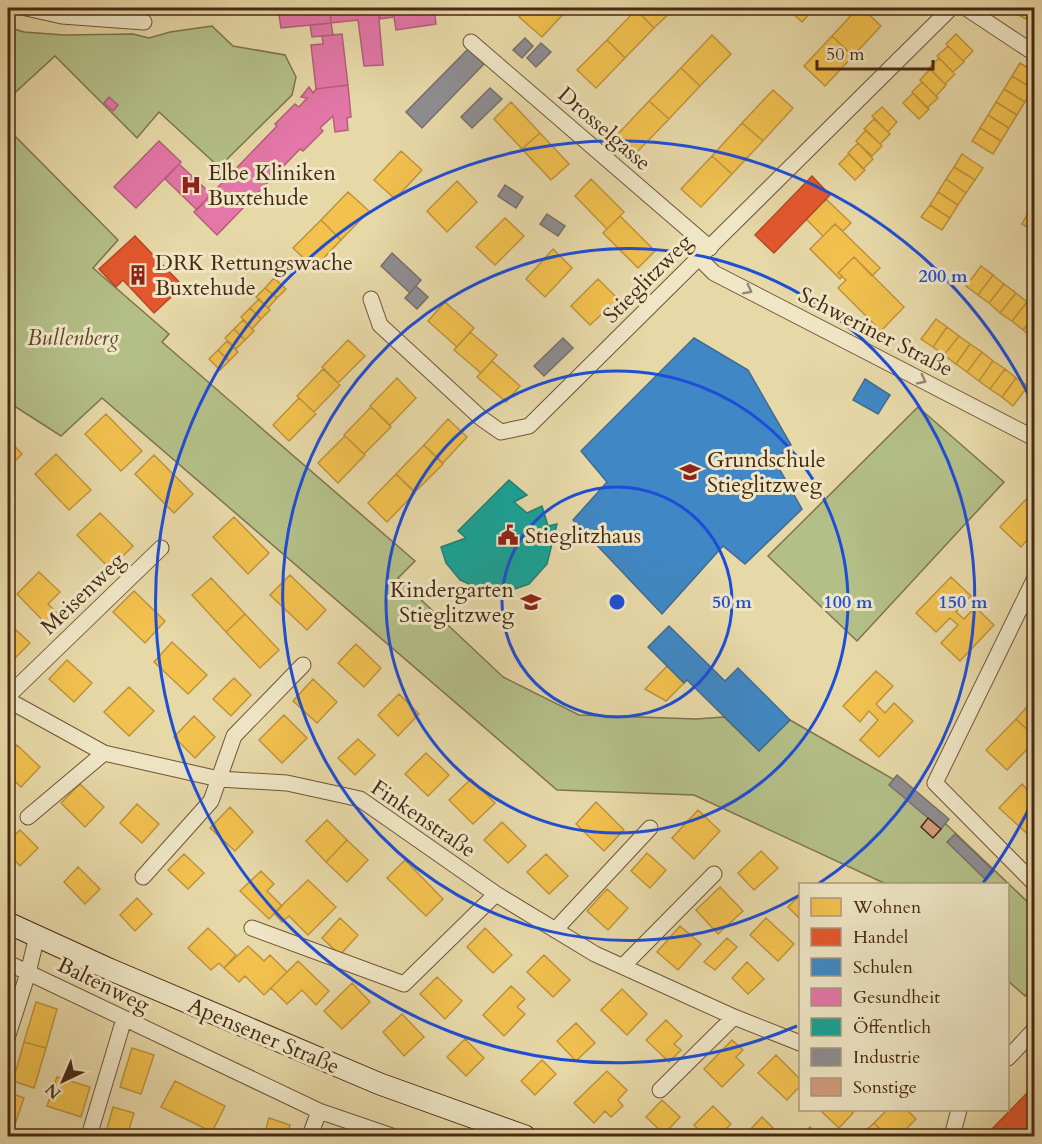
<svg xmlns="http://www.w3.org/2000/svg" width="1042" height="1144" font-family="Cardo,serif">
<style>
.green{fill:#b4bf88;stroke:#7e744d;stroke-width:1.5}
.homes{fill:#f2c14e;stroke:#bf933c;stroke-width:1.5}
.shops{fill:#e4572e;stroke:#b54926;stroke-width:1.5}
.schools{fill:#3f88c5;stroke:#426b8f;stroke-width:1.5}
.health{fill:#e377a8;stroke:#b45f7b;stroke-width:1.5}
.public{fill:#17a398;stroke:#267e70;stroke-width:1.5}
.industry{fill:#8d8d92;stroke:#786f6c;stroke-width:1.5}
.building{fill:#d39d7e;stroke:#482812;stroke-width:1.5}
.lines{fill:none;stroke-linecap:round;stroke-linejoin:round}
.street-casing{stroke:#705437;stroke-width:17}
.secondary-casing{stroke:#482812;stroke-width:23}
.street{stroke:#efe6c6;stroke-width:15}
.secondary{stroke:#efe6c6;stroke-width:21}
.oneway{stroke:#9c876c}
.ring{fill:none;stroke:#1d4ed8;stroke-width:3}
.labels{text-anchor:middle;stroke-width:6;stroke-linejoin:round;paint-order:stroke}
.street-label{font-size:22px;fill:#482812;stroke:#efe6c6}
.poi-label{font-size:22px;fill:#482812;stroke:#efe6c6;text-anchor:start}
.park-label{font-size:22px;font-style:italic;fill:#5e462a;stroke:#efe6c6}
.centre{fill:#1d4ed8;stroke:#efe6c6;stroke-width:3}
.ring-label{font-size:18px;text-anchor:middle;font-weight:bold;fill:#1d4ed8;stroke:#efe6c6;stroke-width:6;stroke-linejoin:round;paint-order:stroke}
</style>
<rect width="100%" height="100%" fill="#e7d8a7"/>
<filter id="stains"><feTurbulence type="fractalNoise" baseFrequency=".00333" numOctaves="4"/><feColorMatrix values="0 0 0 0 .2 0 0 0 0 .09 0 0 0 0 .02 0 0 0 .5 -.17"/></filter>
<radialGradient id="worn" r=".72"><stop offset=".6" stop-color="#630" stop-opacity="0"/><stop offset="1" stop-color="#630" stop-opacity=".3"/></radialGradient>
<path class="green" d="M 212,26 L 233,46 L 285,55 L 296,77 L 292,95 L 219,167 L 159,112 L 137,138 L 55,56 L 8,99 L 8,27 L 24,32 L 64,35 L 133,34 L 149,38 L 170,32 Z
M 8,129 L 118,240 L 93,268 L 169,334 L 162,342 L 415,561 L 398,578 L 503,677 L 579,715 L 696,719 L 724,717 L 759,751 L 790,720 L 907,787 L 1034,908 L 1034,986 L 1025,996 L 1008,981 L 1008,884 L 886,884 L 694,795 L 557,790 L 102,398 L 61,436 L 8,402 Z
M 918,407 L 1004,482 L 857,641 L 768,556 Z"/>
<path class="homes" d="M 528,8 L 566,8 L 568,9 L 542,37 L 519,17 Z
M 638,8 L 675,8 L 654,28 L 636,10 Z
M 787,8 L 815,8 L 802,22 Z
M 858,8 L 862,8 L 881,26 L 853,56 L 832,36 Z
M 1015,8 L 1032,8 L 1026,19 L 1013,12 Z
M 636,10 L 654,28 L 625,58 L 607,40 Z
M 956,34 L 973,51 L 963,61 L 946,44 Z
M 712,35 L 731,54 L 700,86 L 681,68 Z
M 832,36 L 853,56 L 825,86 L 804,66 Z
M 607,40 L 625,58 L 596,88 L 577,70 Z
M 948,46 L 964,62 L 953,72 L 937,56 Z
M 939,58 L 955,74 L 945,84 L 929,68 Z
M 1020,63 L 1034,72 L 1033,89 L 1012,76 Z
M 681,68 L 700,86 L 669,119 L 649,101 Z
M 930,69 L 946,85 L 936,96 L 920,80 Z
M 1012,76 L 1033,89 L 1025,102 L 1004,89 Z
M 922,82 L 938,98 L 927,108 L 912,92 Z
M 1004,89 L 1025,102 L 1017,115 L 996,102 Z
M 773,90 L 793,108 L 763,141 L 742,123 Z
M 913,93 L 929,109 L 919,119 L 903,103 Z
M 649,101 L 669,119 L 637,152 L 618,134 Z
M 511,102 L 540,133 L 522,149 L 494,119 Z
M 996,102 L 1017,115 L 1009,128 L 988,115 Z
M 882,107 L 897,122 L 888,132 L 872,116 Z
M 988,115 L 1009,128 L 1001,141 L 980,128 Z
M 874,119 L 890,134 L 880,144 L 864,129 Z
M 742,123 L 763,141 L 732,174 L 712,156 Z
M 980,128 L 1001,141 L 993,154 L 972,141 Z
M 866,130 L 882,146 L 872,156 L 856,141 Z
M 540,133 L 569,164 L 551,180 L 522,149 Z
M 858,143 L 873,159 L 863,169 L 848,153 Z
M 401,151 L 422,170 L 395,199 L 374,180 Z
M 849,154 L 865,170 L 855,180 L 839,164 Z
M 962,154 L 983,168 L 975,180 L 954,167 Z
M 712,156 L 732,174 L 701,207 L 681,189 Z
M 954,167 L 975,180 L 966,193 L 946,179 Z
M 591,179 L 624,212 L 607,229 L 575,196 Z
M 946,179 L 966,193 L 958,205 L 938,192 Z
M 457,181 L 477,202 L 447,232 L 427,211 Z
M 348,192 L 369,211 L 341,240 L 321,220 Z
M 938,192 L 958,205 L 950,218 L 930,205 Z
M 826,199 L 851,223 L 843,231 L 835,224 L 823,236 L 806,219 Z
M 930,205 L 950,218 L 942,230 L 921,217 Z
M 1029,211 L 1034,214 L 1034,231 L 1022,224 Z
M 620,216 L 655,251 L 638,268 L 603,233 Z
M 505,218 L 524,236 L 495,265 L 476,247 Z
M 321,220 L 341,240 L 314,268 L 293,248 Z
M 835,224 L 880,268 L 872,276 L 854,257 L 838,273 L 842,276 L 840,279 L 810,249 Z
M 553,249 L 572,268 L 545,297 L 526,279 Z
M 854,257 L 904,307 L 881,331 L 838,288 L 846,280 L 838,273 Z
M 981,266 L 993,275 L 978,295 L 966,286 Z
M 993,275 L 1004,284 L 989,303 L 978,295 Z
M 274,278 L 286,289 L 277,298 L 265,288 Z
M 598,279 L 618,299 L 590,325 L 571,306 Z
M 1004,284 L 1016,293 L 1000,313 L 989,303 Z
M 265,288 L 277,298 L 268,308 L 256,297 Z
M 1016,293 L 1027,302 L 1012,321 L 1000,313 Z
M 259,299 L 270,310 L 261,319 L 250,308 Z
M 445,302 L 474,328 L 457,347 L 428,321 Z
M 1027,302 L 1034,308 L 1034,316 L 1023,330 L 1012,321 Z
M 250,308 L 261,319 L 252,329 L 241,317 Z
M 1034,316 L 1034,339 L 1023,330 Z
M 936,319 L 947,327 L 933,347 L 921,339 Z
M 243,320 L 254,331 L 245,340 L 234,329 Z
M 947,327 L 959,336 L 944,355 L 933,347 Z
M 234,329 L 245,340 L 236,349 L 225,338 Z
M 470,332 L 497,355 L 481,373 L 454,350 Z
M 959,336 L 970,344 L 956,364 L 944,355 Z
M 348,340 L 365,356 L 338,383 L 322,367 Z
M 227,341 L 238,352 L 229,361 L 218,350 Z
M 970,344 L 982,352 L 967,372 L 956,364 Z
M 218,350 L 229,361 L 220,370 L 209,359 Z
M 982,352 L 993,361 L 979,381 L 967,372 Z
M 492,361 L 520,386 L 506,402 L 477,377 Z
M 993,361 L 1005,369 L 990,389 L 979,381 Z
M 323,369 L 340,385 L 314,412 L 297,396 Z
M 1005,369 L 1016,378 L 1002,397 L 990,389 Z
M 397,378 L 416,398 L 390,425 L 370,406 Z
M 1016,378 L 1028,386 L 1013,406 L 1002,397 Z
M 299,398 L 316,414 L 289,441 L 273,425 Z
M 371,407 L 391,427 L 364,454 L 344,435 Z
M 106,414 L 142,451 L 121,471 L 85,434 Z
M 448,419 L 467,437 L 443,463 L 424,445 Z
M 345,436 L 365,455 L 338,483 L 318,463 Z
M 8,439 L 22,454 L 10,466 L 8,464 Z
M 424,445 L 443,464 L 415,492 L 396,474 Z
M 56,454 L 91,490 L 69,510 L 35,474 Z
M 154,455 L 193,494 L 174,513 L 135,474 Z
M 396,474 L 415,493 L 387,522 L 368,503 Z
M 1032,493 L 1034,496 L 1034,532 L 1021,547 L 1000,527 Z
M 100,513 L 133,546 L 110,569 L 77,535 Z
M 234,517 L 269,553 L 248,574 L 213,537 Z
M 39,572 L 60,592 L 48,604 L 60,616 L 49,627 L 17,594 Z
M 290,575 L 326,610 L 307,630 L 270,595 Z
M 951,577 L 971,596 L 956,612 L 964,619 L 975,607 L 994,625 L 960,661 L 941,643 L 958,625 L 950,618 L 936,632 L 916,613 Z
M 211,578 L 245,614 L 226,632 L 192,595 Z
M 134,591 L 165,621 L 145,643 L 113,612 Z
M 245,614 L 279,650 L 260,668 L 226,632 Z
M 14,628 L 30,643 L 8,665 L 8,634 Z
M 172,642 L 207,675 L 188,694 L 154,662 Z
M 356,644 L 381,668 L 364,687 L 338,663 Z
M 67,660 L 92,683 L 74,702 L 49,679 Z
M 667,666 L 684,683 L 666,701 L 645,689 Z
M 876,671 L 893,686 L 876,704 L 885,713 L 894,703 L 913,721 L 879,757 L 860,740 L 878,720 L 869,711 L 860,722 L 843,706 Z
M 234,678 L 251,695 L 231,716 L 213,699 Z
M 313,679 L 337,702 L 317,723 L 293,701 Z
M 129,687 L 154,711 L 129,736 L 104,712 Z
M 399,694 L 419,714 L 398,736 L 378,715 Z
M 1034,699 L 1034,736 L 1016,719 Z
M 284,715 L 307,738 L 282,763 L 259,740 Z
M 194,716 L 215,737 L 195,758 L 174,737 Z
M 1016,719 L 1034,736 L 1034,742 L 1007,770 L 986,750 Z
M 358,739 L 375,755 L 355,775 L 338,758 Z
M 17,745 L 40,767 L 21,787 L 8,775 L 8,755 Z
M 426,753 L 449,775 L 428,796 L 405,774 Z
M 471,779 L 495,803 L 473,824 L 449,800 Z
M 80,784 L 104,807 L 85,827 L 61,803 Z
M 1022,784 L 1034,797 L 1034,835 L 1032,838 L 999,808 Z
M 596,802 L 624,830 L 604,851 L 576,824 Z
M 137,804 L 159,824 L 142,843 L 120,823 Z
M 230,807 L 253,832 L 235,851 L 210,828 Z
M 698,810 L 720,831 L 694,859 L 672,838 Z
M 327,820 L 347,840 L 326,862 L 306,841 Z
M 502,822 L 526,846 L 508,863 L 484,840 Z
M 20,830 L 38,848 L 20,866 L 8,853 L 8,841 Z
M 347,840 L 368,860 L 347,882 L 326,862 Z
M 761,851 L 778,868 L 754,890 L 738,873 Z
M 647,853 L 666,870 L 650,888 L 631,871 Z
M 184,854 L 204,873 L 188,889 L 168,870 Z
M 546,854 L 568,876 L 549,894 L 527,872 Z
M 405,860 L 443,899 L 426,916 L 387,878 Z
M 78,867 L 100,889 L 85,904 L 64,882 Z
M 261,871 L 274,884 L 267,891 L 282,906 L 269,919 L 240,891 Z
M 308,880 L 336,907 L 308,935 L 289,916 L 282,922 L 274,913 Z
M 720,887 L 743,911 L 718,934 L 696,910 Z
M 607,889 L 628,908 L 608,930 L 587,911 Z
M 800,895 L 800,919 L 788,907 Z
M 137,898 L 152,914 L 135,931 L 120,915 Z
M 340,918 L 358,935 L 340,955 L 322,938 Z
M 766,918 L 794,944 L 778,961 L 750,935 Z
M 680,926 L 701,944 L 678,970 L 657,952 Z
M 208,928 L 236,955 L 224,968 L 219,963 L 211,970 L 188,948 Z
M 485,928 L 512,955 L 493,973 L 467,947 Z
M 727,938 L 737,947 L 715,970 L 704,962 Z
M 248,946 L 264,961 L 270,955 L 287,972 L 264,995 L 245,976 L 239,982 L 224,968 Z
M 544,955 L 570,980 L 553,997 L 527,972 Z
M 298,961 L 329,991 L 316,1005 L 302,990 L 287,1004 L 271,988 Z
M 747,962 L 764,979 L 748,994 L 732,978 Z
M 437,977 L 462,1001 L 445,1019 L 420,994 Z
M 352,983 L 370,1002 L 342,1029 L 324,1011 Z
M 511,986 L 525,999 L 517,1007 L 525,1014 L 504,1036 L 483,1015 Z
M 622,989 L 647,1014 L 627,1035 L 601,1010 Z
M 36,1002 L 57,1009 L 46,1048 L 24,1042 Z
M 402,1014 L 424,1037 L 404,1056 L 383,1032 Z
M 666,1020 L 682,1036 L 674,1044 L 681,1050 L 669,1062 L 646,1040 Z
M 576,1023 L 595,1043 L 576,1061 L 557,1041 Z
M 465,1039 L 484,1058 L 466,1076 L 447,1057 Z
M 732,1040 L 743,1050 L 736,1057 L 744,1065 L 722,1087 L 704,1069 Z
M 24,1042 L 46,1048 L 34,1088 L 13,1081 Z
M 132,1048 L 154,1055 L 141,1094 L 120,1087 Z
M 776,1055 L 800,1079 L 800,1086 L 787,1100 L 758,1073 Z
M 542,1060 L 556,1074 L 535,1095 L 521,1081 Z
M 607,1071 L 627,1090 L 618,1100 L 623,1106 L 611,1117 L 605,1111 L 594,1123 L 574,1103 Z
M 57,1077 L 90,1087 L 81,1117 L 47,1106 Z
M 175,1081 L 225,1106 L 212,1132 L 161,1107 Z
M 8,1092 L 24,1098 L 11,1136 L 8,1136 Z
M 662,1100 L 680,1117 L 664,1134 L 646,1117 Z
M 713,1106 L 731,1124 L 719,1136 L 705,1136 L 694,1125 Z
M 113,1107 L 134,1113 L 127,1136 L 105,1136 Z
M 820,1110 L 850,1110 L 853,1113 L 839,1128 Z
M 887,1110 L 907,1110 L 916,1119 L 899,1136 L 887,1136 L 874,1123 Z
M 762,1117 L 773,1128 L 764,1136 L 744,1136 Z
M 269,1118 L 290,1125 L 287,1136 L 264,1136 Z
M 874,1123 L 887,1136 L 860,1136 Z
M 810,1127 L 820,1136 L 801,1136 Z"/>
<path class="shops" d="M 812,176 L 830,195 L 774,253 L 755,235 Z
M 135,236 L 183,286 L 154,313 L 123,280 L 116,287 L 99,269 Z
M 1034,1086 L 1034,1136 L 984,1136 L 993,1128 Z"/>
<path class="schools" d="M 104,8 L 144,8 L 105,14 Z
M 694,338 L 748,370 L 791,445 L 775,461 L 802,509 L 745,564 L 723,546 L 662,614 L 573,520 L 607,482 L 581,451 Z
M 865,379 L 890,395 L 878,414 L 853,400 Z
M 669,626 L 725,681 L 738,668 L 790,720 L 759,751 L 687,680 L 684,683 L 648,647 Z"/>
<path class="health" d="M 278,8 L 330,8 L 331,23 L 281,28 Z
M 330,8 L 378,8 L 383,65 L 364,66 L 358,20 L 331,23 Z
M 379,8 L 434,8 L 436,24 L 396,30 L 394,17 L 380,19 Z
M 464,8 L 481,8 L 482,12 L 465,15 Z
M 331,23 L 333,35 L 312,37 L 310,25 Z
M 342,34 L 348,85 L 316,89 L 311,45 L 323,44 L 322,36 Z
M 348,85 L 351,117 L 347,118 L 348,130 L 335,132 L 333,116 L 320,128 L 323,131 L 303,151 L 300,149 L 217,235 L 194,212 L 277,126 L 275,124 L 295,104 L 299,107 L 307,98 L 301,97 L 309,87 L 313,93 L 316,89 Z
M 109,97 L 118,105 L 113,111 L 104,103 Z
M 159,141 L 181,162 L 136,208 L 114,187 Z
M 179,164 L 211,194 L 197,210 L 165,179 Z"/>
<path class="public" d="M 509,480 L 527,495 L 514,502 L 527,513 L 542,506 L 548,526 L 557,524 L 547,564 L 529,584 L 509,591 L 482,590 L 460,580 L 446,563 L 441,547 L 466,538 L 458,531 Z"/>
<path class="industry" d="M 525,38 L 533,46 L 522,58 L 513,50 Z
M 541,43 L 551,52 L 536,67 L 527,58 Z
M 468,49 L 484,64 L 422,128 L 406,112 Z
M 490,88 L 502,99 L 472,128 L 461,117 Z
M 505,185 L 523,197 L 516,208 L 498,196 Z
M 547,214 L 565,226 L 558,236 L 540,224 Z
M 392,253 L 421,280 L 410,293 L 381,266 Z
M 416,286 L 428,297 L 417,309 L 405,298 Z
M 563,338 L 573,348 L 544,376 L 534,366 Z
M 897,775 L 949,819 L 941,829 L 889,785 Z
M 955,834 L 994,871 L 986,880 L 947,842 Z"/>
<path class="building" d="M 928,818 L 941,829 L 933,838 L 921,827 Z"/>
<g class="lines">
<g class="street-casing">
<path id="street" d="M 26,8 L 62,16 L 144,22
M 966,8 L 1034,53
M 471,42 L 710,248
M 700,259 L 714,273 L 1034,438
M 371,299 L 380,325 L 481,418 L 501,432 L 529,426 L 951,8
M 1034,580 L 935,783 L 1034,883
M 8,696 L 161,548
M 8,700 L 104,753 L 219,779 L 287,783 L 360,799 L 496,894 L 595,954 L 734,1017 L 800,1043
M 28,817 L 104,753
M 143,877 L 211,801 L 234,736 L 303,665
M 252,928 L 404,984 L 496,894
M 555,930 L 650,828
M 8,963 L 319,1111 L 392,1136
M 623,966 L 714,874
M 8,1035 L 28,973 L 37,936
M 1008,1058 L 1034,1030
M 660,1090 L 734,1017
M 89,1136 L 124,1019
M 310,1136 L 319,1111
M 952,1136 L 959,1110"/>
</g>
<g class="secondary-casing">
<path id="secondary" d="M 8,923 L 109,969 L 380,1084 L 525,1136"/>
</g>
<use href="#street" class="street"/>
<use href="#secondary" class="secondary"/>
</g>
<defs><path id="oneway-chevron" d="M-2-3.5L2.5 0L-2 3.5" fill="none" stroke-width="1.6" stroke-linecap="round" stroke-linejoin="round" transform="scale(1.5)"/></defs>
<g class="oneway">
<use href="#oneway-chevron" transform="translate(748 290) rotate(27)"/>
<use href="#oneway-chevron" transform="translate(922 380) rotate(27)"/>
</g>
<g class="ring">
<circle cx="617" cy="602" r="115"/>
<circle cx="617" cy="602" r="231"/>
<path d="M800 895A346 346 0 1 1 818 884"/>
<path d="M1033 800A461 461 0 0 1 983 883M797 1026A461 461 0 1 1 1033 404"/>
</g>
<defs>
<g id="hospital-bare" transform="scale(1.62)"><path d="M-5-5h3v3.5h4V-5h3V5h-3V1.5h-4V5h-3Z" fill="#8f2418" stroke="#efe6c6" stroke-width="2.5" paint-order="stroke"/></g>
<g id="building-bare" transform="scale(1.62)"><path d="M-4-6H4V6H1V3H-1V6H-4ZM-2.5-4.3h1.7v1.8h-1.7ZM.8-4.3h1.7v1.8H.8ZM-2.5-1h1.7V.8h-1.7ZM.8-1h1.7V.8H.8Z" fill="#8f2418" stroke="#efe6c6" stroke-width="2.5" paint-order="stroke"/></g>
<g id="school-bare" transform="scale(1.62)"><path d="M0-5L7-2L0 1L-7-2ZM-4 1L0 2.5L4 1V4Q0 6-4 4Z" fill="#8f2418" stroke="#efe6c6" stroke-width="2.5" paint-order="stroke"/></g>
<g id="civic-bare" transform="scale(1.62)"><path d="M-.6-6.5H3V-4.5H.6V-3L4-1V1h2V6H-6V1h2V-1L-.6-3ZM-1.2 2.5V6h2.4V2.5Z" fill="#8f2418" stroke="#efe6c6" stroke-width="2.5" paint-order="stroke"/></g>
</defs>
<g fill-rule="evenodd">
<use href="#hospital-bare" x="191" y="185"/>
<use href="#building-bare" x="138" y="275"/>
<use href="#school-bare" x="690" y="472"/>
<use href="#civic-bare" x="508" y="535"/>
<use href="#school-bare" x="531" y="602"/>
</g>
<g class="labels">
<g class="street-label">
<text transform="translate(605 128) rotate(41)" y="8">Drosselgasse</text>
<text transform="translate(647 278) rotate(-45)" y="8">Stieglitzweg</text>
<text transform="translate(876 331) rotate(27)" y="8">Schweriner Straße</text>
<text transform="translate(82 593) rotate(-44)" y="8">Meisenweg</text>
<text transform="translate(424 818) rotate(34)" y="8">Finkenstraße</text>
<text transform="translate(104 984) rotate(26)" y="8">Baltenweg</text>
<text transform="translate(264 1035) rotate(23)" y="8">Apensener Straße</text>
</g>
<g class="poi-label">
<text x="208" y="180">Elbe Kliniken<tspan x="208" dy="25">Buxtehude</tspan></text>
<text x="155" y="270">DRK Rettungswache<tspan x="155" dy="25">Buxtehude</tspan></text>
<text x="707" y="467">Grundschule<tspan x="707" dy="25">Stieglitzweg</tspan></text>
<text x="525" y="543">Stieglitzhaus</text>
<text x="514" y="597" text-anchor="end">Kindergarten<tspan x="514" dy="25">Stieglitzweg</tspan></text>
</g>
<g class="park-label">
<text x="73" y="345">Bullenberg</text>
</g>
</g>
<circle cx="617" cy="602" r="9" class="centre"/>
<g class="ring-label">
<text x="943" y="282">200 m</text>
<text x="732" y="608">50 m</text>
<text x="848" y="608">100 m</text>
<text x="963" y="608">150 m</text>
</g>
<rect width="1042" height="1144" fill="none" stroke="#e7d8a7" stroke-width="30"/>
<rect x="9" y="9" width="1024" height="1126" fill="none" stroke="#482812" stroke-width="3"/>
<rect x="15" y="15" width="1012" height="1114" fill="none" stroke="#482812" stroke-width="1.5"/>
<rect x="799" y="883" width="210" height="228" fill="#efe6c6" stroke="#ac9a7e" stroke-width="1.5"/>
<rect x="811" y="898" width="30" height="18" fill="#f2c14e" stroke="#ac9a7e" stroke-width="1.5"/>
<text x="853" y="913" font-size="18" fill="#482812">Wohnen</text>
<rect x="811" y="928" width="30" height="18" fill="#e4572e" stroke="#ac9a7e" stroke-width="1.5"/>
<text x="853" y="943" font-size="18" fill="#482812">Handel</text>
<rect x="811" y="958" width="30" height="18" fill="#3f88c5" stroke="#ac9a7e" stroke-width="1.5"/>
<text x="853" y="973" font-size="18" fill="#482812">Schulen</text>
<rect x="811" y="988" width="30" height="18" fill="#e377a8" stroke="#ac9a7e" stroke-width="1.5"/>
<text x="853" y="1003" font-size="18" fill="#482812">Gesundheit</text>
<rect x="811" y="1018" width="30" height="18" fill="#17a398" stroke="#ac9a7e" stroke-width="1.5"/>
<text x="853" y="1033" font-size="18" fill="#482812">Öffentlich</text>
<rect x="811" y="1048" width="30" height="18" fill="#8d8d92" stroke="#ac9a7e" stroke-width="1.5"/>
<text x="853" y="1063" font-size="18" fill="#482812">Industrie</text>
<rect x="811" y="1078" width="30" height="18" fill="#d39d7e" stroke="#ac9a7e" stroke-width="1.5"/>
<text x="853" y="1093" font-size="18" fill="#482812">Sonstige</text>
<g transform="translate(63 1081) rotate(224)" stroke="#efe6c6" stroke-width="4.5" paint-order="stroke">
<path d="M0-4.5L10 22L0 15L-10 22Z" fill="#482812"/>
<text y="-9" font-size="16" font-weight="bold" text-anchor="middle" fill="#482812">N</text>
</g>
<path d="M817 60v9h116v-9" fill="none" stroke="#482812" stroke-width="3"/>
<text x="826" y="60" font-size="18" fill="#482812" stroke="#efe6c6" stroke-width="4.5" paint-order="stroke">50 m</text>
<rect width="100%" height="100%" filter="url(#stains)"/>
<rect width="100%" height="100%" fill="url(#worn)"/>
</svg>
